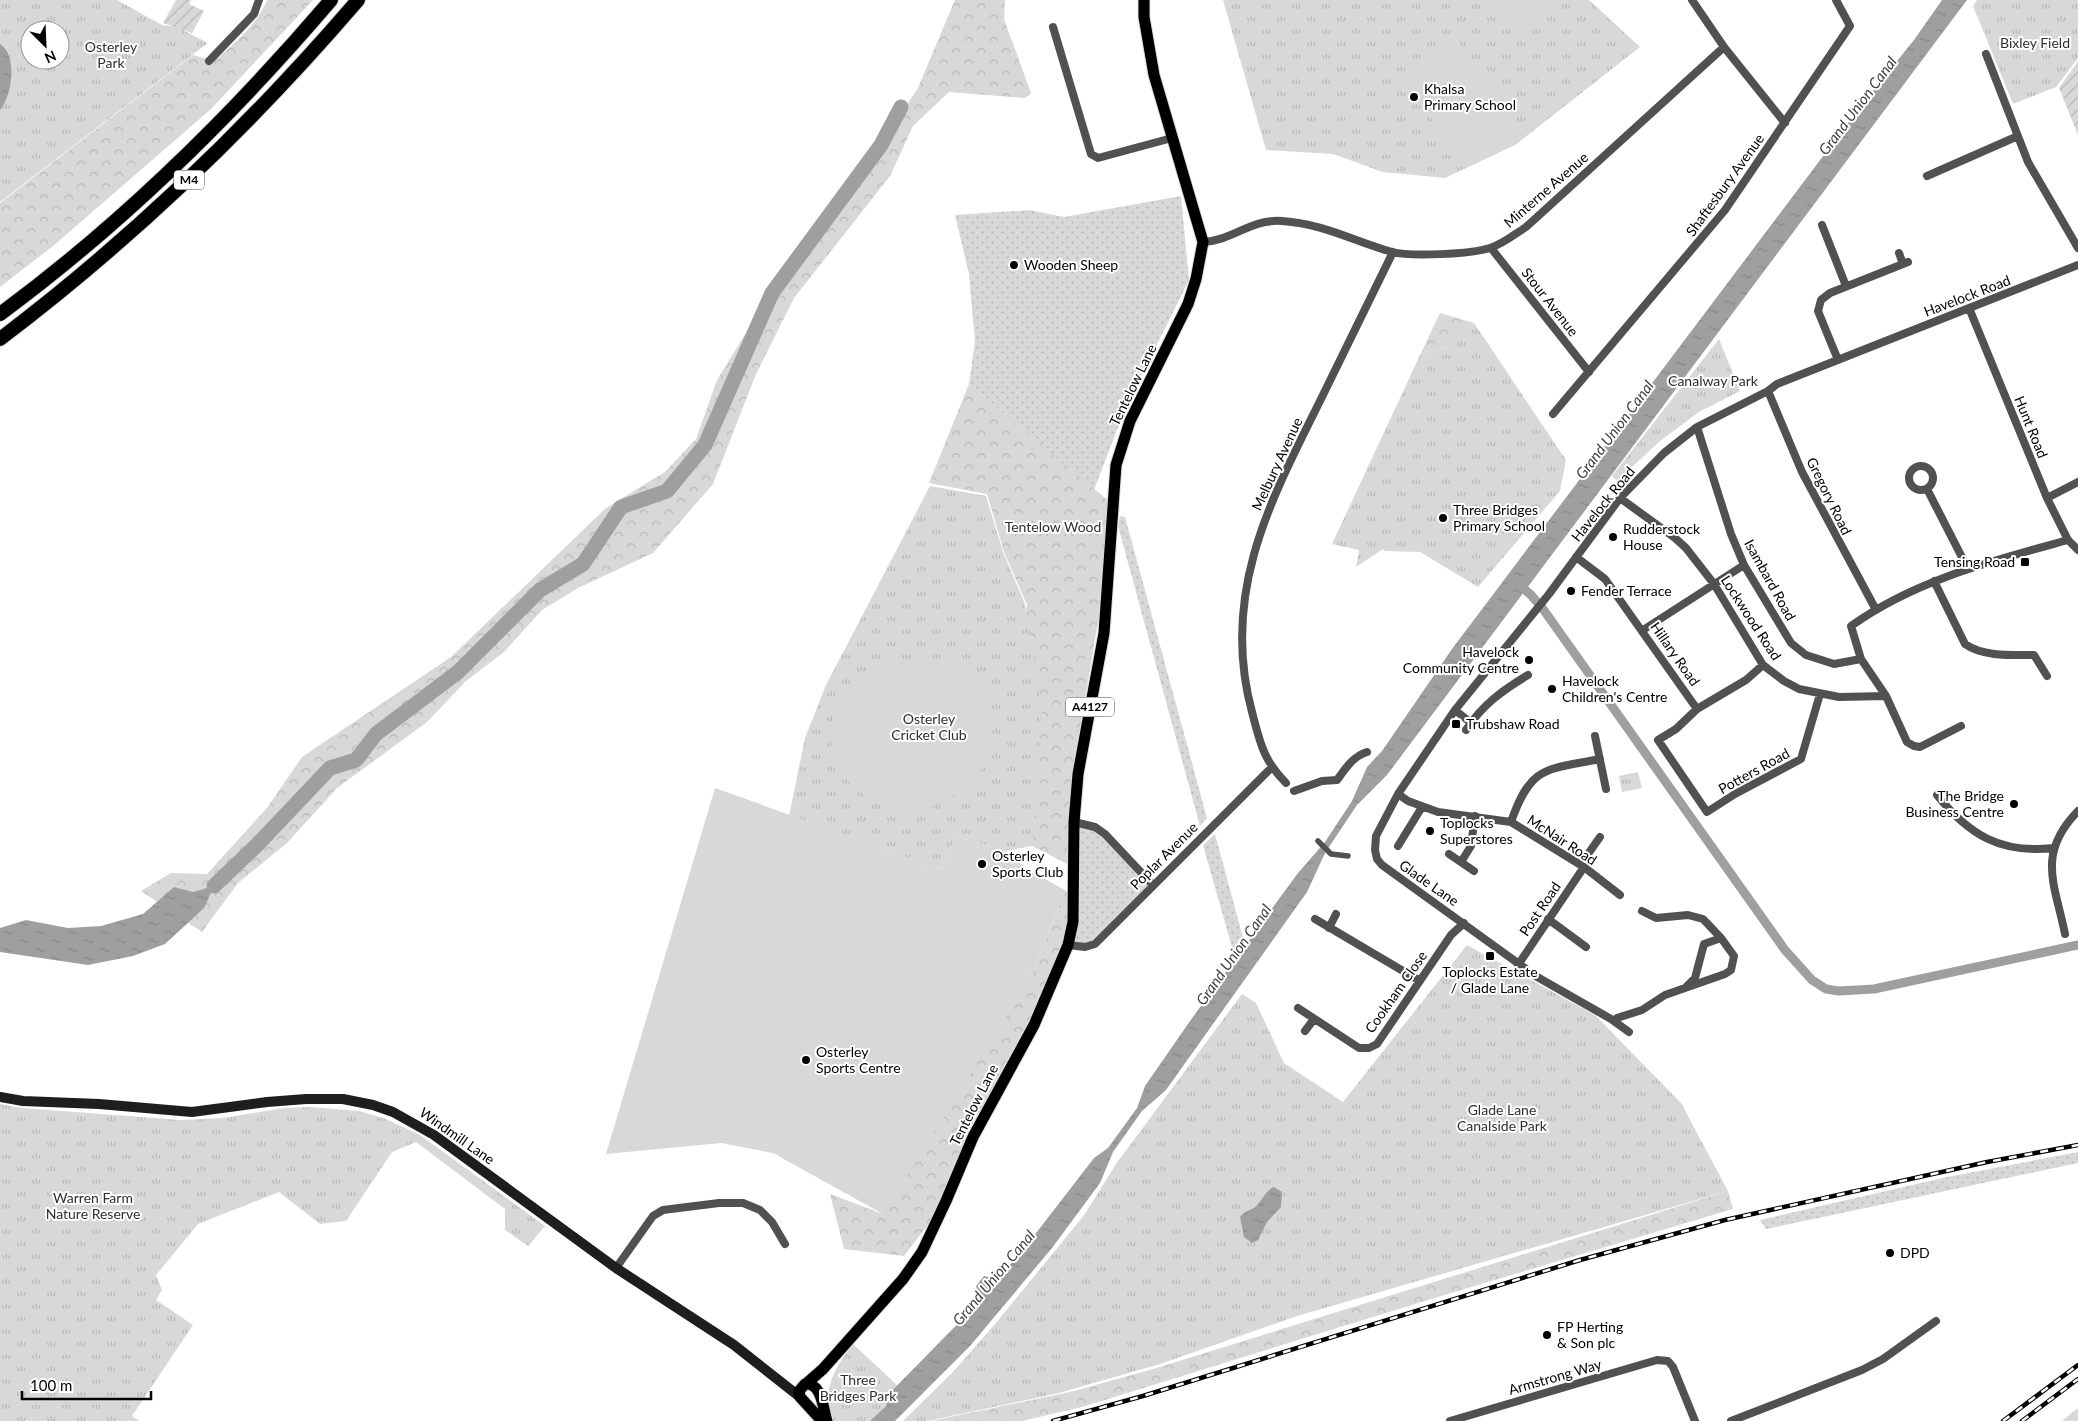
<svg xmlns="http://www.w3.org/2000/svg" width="2078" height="1421" font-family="Lato,sans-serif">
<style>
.grass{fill:url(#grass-dots)}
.forest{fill:url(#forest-crowns)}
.park{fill:url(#park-tufts);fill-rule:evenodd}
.garden{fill:url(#garden-furrows)}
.pitch{fill:#d8d8d8}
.water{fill:url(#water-ripples)}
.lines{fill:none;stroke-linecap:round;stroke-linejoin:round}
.canal{stroke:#9f9f9f;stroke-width:9}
.river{stroke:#9f9f9f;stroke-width:15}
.primary-casing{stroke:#dbdbdb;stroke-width:13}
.motorway-casing{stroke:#dbdbdb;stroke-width:16}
.pedestrian{stroke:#515151;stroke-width:5.5}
.minor{stroke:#515151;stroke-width:8}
.secondary{stroke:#1e1e1e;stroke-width:10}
.primary{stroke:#000;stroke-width:11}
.motorway{stroke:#000;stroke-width:14}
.rail-casing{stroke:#000;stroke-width:4.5}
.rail{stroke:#fff;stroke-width:2.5;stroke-dasharray:8;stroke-linecap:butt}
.poi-dot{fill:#000;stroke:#fff;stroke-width:2}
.labels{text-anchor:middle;stroke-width:4;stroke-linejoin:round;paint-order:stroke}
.shield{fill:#fff;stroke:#4c4c4c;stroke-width:1}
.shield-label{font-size:12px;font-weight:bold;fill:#000}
.park-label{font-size:14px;fill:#2f2f2f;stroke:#fff}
.poi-label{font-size:14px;fill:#000;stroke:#fff;text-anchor:start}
.street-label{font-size:14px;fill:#000;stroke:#fff}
.water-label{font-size:15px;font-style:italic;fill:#404040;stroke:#fff}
</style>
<defs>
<pattern id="grass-dots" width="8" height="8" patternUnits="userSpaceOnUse" patternTransform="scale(1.25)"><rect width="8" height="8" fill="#d8d8d8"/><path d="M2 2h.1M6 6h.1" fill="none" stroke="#b8b8b8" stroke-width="1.8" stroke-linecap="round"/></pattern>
<pattern id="forest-crowns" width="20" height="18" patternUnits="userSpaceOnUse" patternTransform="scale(1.25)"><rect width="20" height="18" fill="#d8d8d8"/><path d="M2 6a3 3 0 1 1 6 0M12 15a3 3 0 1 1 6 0" fill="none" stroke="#b8b8b8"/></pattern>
<pattern id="park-tufts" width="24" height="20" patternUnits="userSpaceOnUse" patternTransform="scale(1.25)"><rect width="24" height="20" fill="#d8d8d8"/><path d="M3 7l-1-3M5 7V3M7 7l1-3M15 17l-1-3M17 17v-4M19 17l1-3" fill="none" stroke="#b8b8b8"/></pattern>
<pattern id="garden-furrows" width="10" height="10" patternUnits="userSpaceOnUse" patternTransform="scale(1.25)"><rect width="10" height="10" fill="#d8d8d8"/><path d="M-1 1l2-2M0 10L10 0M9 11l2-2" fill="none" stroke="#b8b8b8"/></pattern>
<pattern id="water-ripples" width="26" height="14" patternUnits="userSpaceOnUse" patternTransform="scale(1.25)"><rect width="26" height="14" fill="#9f9f9f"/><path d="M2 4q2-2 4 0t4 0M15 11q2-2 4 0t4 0" fill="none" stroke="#878787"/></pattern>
</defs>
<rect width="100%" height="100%" fill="#fff"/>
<path class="grass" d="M 1181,196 L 1189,280 L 1125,409 L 1094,490 L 969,384 L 975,341 L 969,274 L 955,215 L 1029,210 L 1064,217 Z
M 1120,516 L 1125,517 L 1207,818 L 1200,826 L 1118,526 Z
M 1074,822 L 1095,827 L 1152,884 L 1095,944 L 1068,945 Z
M 1215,834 L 1245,945 L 1235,958 L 1203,845 Z
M 2078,1152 L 2078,1163 L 1766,1229 L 1760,1220 L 1947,1177 Z"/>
<path class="forest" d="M 267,0 L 313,0 L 211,109 L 53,246 L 0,287 L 0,203 L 193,55 L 214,61 C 234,44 257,25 267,0 Z
M 955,0 L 1005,0 L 1004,19 L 1031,93 L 1025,98 L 949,92 L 913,126 L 890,176 L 794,298 L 756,374 L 713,484 L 653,553 L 578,588 L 542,610 L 504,652 L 466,681 L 427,722 L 337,788 L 287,843 L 238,883 L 202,932 L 141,891 L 171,873 L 207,874 L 267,808 L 302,757 L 451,657 L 606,508 L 665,472 L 696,439 L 717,380 L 752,323 L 917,90 Z
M 1440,313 L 1474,323 L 1448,347 L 1421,353 Z
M 969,384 L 1111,503 L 1107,568 L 1072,777 L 1069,865 L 1015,837 L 1007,708 L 1027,605 L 1004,552 L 987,494 L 929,483 Z
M 1065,890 L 1071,898 L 1071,925 L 1031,1017 L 970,1130 L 930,1222 L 904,1256 L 844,1249 L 830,1194 L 883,1214 L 897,1160 L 1031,977 Z
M 1728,1191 L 1733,1209 L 1441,1296 L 1082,1407 L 1022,1421 L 931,1421 L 1070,1392 L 1153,1369 Z
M 2078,1408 L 2078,1421 L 2062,1421 Z"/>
<path class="park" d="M 0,0 L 117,0 L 162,25 L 177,27 L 208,43 L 0,202 ZM 30,30 L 60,30 L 60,60 L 30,60 Z
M 1223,0 L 1589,0 L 1640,47 L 1515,145 L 1445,178 L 1383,172 L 1333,154 L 1266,150 Z
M 1977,0 L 2078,0 L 2078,58 L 2056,87 L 2013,104 L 1973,6 Z
M 1474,323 L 1566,460 L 1560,491 L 1478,587 L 1420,552 L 1385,551 L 1383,549 L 1356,567 L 1359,550 L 1332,544 L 1421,353 L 1448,347 Z
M 1719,339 L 1740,391 L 1699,412 L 1660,441 L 1617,481 L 1612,476 Z
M 930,486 L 986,496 L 1003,552 L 1025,604 L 1042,705 L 1032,846 L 1006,851 L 955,836 L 943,870 L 789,816 L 805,738 L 826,685 Z
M 1638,772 L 1642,788 L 1622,792 L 1619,776 Z
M 1467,945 L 1595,1015 L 1681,1103 L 1728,1191 L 1297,1316 L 1160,1364 L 1059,1393 L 928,1421 L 903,1421 L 952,1373 L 996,1323 L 1085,1214 L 1116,1164 L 1242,994 L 1256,1003 L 1284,1063 L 1343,1102 Z
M 0,1104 L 22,1108 L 181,1120 L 224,1118 L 283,1108 L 309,1107 L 359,1111 L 386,1119 L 420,1135 L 545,1226 L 528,1246 L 505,1230 L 505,1209 L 416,1142 L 392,1152 L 346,1221 L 320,1224 L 279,1192 L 198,1224 L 156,1275 L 162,1290 L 156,1300 L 193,1325 L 132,1416 L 139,1421 L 0,1421 Z
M 853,1344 L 898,1386 L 883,1400 L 887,1405 L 870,1421 L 834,1421 C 819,1394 836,1365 853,1344 Z"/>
<path class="garden" d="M 176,0 L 191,0 L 189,4 L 204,11 L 192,33 L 163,23 Z
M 2078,61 L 2078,135 L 2059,88 Z"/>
<path class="pitch" d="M 1494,0 L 1564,0 L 1523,34 Z
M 1453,35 L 1522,127 L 1468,167 L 1399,75 Z
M 909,660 C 926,661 969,667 981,680 C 989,687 990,698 992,708 C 996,732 988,768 969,785 C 963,791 953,795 946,799 C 938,803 927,810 918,811 C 893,812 863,798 847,780 C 828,758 828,731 838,705 C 840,701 842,695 845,692 C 862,675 886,667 909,660 Z
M 715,788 L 943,870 L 955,836 L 1006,851 L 1028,870 L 1065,890 L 1031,977 L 883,1214 L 773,1153 L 721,1143 L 606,1154 Z"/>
<path class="water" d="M 1942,0 L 1967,0 L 1387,775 L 1357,805 L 1325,853 L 1307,892 L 1166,1090 L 1142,1111 L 1113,1152 L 1100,1183 L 1052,1248 L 970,1346 L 895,1421 L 870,1421 L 887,1405 L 883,1400 L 980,1301 L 976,1286 L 984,1276 L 994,1278 L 1000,1276 L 1023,1250 L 1094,1158 L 1108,1148 L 1137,1108 L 1145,1086 L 1190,1021 L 1298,873 L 1325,842 L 1352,801 L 1367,767 L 1382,751 L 1452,649 L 1863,103 L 1914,40 Z
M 0,44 C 18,55 12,96 0,110 Z
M 214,886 L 204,908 L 165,944 L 133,956 L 88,965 L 0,952 L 0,928 L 26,920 L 68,928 L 101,926 L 143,914 L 174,887 L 193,892 Z
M 1274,1187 L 1282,1192 L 1281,1207 L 1267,1222 L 1258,1240 L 1252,1243 L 1244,1237 L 1240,1217 C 1244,1212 1248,1211 1254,1208 C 1262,1202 1264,1191 1274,1187 Z"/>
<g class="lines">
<path class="canal" d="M 1517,583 L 1531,595 L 1543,609 L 1785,950 L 1812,980 L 1826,989 L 1839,991 L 1874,989 L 2078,945"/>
<path class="river" d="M 214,886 L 258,844 L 330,768 L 356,760 L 376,734 L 458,672 L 540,590 L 583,564 L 621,507 L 667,491 L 705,445 L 772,293 L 881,145 L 901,107"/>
<g class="primary-casing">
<path id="primary" d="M 807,1383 L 823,1369 L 903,1279 L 922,1252 L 946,1201 L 973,1137 L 1034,1025 L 1068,945 L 1073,922 L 1074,822 L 1078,774 L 1104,633 L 1116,465 L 1130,421 L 1188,304 L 1196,279 L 1203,242 L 1154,75 L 1144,17 L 1144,0
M 822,1421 L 800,1397 L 799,1391 L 805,1384 C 822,1382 823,1409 827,1421"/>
</g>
<g class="motorway-casing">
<path id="motorway" d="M 0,314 C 122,224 232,116 331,0
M 0,339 C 132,239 250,126 358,0"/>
</g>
<path class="pedestrian" d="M 1318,841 L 1331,854 L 1348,856"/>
<path class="minor" d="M 1692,0 L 1724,47 L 1785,123
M 1053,27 L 1091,154 L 1098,158 L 1172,138
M 1986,54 L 2028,162 L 2078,248
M 209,61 L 254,14 L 259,0
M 1927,176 L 2018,136
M 1822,225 L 1846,286
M 1203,242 C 1235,240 1249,219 1282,221 C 1325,224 1353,241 1392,252 C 1411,257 1471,254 1490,248 C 1503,244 1515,234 1526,227 L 1724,47
M 1491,248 L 1589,372
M 1899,253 L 1903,264
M 1969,308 L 2047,498 L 2068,540 L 2078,550
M 1838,360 L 1818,311 L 1821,300 L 1830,293 L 1908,262
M 1768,391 L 1802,472 L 1875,608
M 1553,414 L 1725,210 L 1850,26 L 1836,0
M 1697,427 L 1731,534 L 1744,565 L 1791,643 L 1806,655 L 1834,664 L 1861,659
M1909 478a12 12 0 1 1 24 0a12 12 0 1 1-24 0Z
M 1927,489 L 1968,569
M 1620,498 L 1675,538 L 1686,548 L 1714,584 L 1763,665 L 1784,681 L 1799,689 L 1839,697 L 1886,696
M 2047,498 L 2078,482
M 1576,557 L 1605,579 L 1697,709 L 1746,680 L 1763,665
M 1934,581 L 1965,644 C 1983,657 2013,655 2034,655 L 2047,676
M 1643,630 L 1744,565
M 1697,709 L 1676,729 L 1658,740 L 1707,812 L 1735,794 L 1801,759 L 1820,694
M 1455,710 L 1471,723
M 1961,726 L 1920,747 L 1914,746 L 1907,742 L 1886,696 L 1861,659 L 1851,626 C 1915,580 1992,561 2068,540
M 1466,730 C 1482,705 1503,690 1528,675
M 1595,736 L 1606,789
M 1286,783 C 1263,760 1260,742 1252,712 C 1220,594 1270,501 1321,399 C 1345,350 1369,301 1393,252
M 1294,791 L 1322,781 L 1337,780 C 1346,768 1352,757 1367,752
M 1398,794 L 1408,801 L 1438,812 L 1511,822 L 1584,867 L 1620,895
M 1937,795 C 1969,835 2001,854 2053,848
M 1074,822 L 1095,827 L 1105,834 L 1152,884
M 1511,822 C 1531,765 1545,770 1600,759
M 1398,846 L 1422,807
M 1449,854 L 1474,871
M 1461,862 L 1471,846 L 1475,816
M 1642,911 L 1656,918 L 1688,915 L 1703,919 L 1721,938
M 1315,919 L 1420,981
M 1548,919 L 1586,947
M 1329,928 L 1336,914
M 2065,934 C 2055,884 2036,854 2078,811
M 1068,945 L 1085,947 L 1095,944 L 1271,768
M 1518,965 L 1584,867 L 1588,854 L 1600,837
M 1526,969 L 1382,865 L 1377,859 L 1375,850 L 1376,836 L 1398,794 L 1455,710 L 1549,594 L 1620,498 L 1664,453 L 1697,427 L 1768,391 L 1777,384 L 2078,265
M 1532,974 L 1611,1019 L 1629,1032
M 1298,1008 L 1359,1048 L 1369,1048 L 1377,1044 L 1451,935 L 1464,923
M 1615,1021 L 1617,1018 L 1642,1010 L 1665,995 L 1725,974 L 1731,970 L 1734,956 L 1721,938 L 1704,944 L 1695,978 L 1685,988
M 1305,1031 L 1314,1019
M 616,1268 L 653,1216 L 663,1210 L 719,1203 L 743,1203 L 760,1210 L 772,1222 L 785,1244
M 1450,1421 L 1657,1360 L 1668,1361 L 1673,1367 L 1695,1421
M 1731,1421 L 1862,1370 L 1883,1359 L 1936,1321"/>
<path class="secondary" d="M 0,1097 L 23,1101 L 99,1104 L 192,1112 L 267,1102 L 306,1099 L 343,1099 L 373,1105 L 393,1112 L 434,1135 L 616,1268 L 734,1345 L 800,1397"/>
<use href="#primary" class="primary"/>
<use href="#motorway" class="motorway"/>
<g class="rail-casing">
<path id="rail" d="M 1053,1421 L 1143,1396 L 1580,1260 L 1725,1220 L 1987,1162 L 2078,1145
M 2003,1421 L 2078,1365
M 2022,1421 L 2078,1379"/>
</g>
<use href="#rail" class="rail"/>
</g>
<g class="poi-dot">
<circle cx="1414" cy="97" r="5"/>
<circle cx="1014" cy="265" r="5"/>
<circle cx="1443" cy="518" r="5"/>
<circle cx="1613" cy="537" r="5"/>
<rect x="2020" y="557" width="10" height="10" rx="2.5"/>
<circle cx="1571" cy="591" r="5"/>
<circle cx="1529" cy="660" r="5"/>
<circle cx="1552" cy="689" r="5"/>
<rect x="1451" y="719" width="10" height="10" rx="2.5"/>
<circle cx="2014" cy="804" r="5"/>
<circle cx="1430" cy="831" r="5"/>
<circle cx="982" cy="864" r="5"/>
<rect x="1485" y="951" width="10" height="10" rx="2.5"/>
<circle cx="806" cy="1060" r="5"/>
<circle cx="1890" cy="1253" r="5"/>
<circle cx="1547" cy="1335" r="5"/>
</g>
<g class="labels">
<g class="shield">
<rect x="174" y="170.5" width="30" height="19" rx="4"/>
<rect x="1066" y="697.5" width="48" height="19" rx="4"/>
</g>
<g class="shield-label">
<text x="189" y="184">M4</text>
<text x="1090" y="711">A4127</text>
</g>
<g class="park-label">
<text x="2035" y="48">Bixley Field</text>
<text x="111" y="52">Osterley<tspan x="111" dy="16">Park</tspan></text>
<text x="1713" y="386">Canalway Park</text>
<text x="1053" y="532">Tentelow Wood</text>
<text x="929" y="724">Osterley<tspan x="929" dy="16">Cricket Club</tspan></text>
<text x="1502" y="1115">Glade Lane<tspan x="1502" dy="16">Canalside Park</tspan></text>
<text x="93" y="1203">Warren Farm<tspan x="93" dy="16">Nature Reserve</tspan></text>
<text x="858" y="1385">Three<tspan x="858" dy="16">Bridges Park</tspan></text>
</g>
<g class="poi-label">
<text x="1424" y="94">Khalsa<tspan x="1424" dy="16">Primary School</tspan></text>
<text x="1024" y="270">Wooden Sheep</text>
<text x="1453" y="515">Three Bridges<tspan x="1453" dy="16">Primary School</tspan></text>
<text x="1623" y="534">Rudderstock<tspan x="1623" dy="16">House</tspan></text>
<text x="2015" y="567" text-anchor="end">Tensing Road</text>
<text x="1581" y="596">Fender Terrace</text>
<text x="1519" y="657" text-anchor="end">Havelock<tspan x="1519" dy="16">Community Centre</tspan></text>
<text x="1562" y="686">Havelock<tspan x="1562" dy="16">Children's Centre</tspan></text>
<text x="1466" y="729">Trubshaw Road</text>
<text x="2004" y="801" text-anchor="end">The Bridge<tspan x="2004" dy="16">Business Centre</tspan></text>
<text x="1440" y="828">Toplocks<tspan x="1440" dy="16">Superstores</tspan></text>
<text x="992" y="861">Osterley<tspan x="992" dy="16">Sports Club</tspan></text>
<text x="1490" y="977" text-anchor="middle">Toplocks Estate<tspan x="1490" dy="16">/ Glade Lane</tspan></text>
<text x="816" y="1057">Osterley<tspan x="816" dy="16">Sports Centre</tspan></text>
<text x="1900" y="1258">DPD</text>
<text x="1557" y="1332">FP Herting<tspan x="1557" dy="16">&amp; Son plc</tspan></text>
</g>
<g class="street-label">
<text transform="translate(1725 185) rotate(-54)" y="5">Shaftesbury Avenue</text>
<text transform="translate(1546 190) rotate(-41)" y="5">Minterne Avenue</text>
<text transform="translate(1967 296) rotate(-21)" y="5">Havelock Road</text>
<text transform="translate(1550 302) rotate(52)" y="5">Stour Avenue</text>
<text transform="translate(1133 385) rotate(-64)" y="5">Tentelow Lane</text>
<text transform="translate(2031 427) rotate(68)" y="5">Hunt Road</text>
<text transform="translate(1277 464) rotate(-65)" y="5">Melbury Avenue</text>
<text transform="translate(1829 496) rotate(64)" y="5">Gregory Road</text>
<text transform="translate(1603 504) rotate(-51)" y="5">Havelock Road</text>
<text transform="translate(1770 580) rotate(61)" y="5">Isambard Road</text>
<text transform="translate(1751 618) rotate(57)" y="5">Lockwood Road</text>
<text transform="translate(1675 654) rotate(55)" y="5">Hillary Road</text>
<text transform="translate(1754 771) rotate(-29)" y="5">Potters Road</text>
<text transform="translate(1562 840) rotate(33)" y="5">McNair Road</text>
<text transform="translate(1164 856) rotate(-45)" y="5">Poplar Avenue</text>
<text transform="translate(1429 883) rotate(35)" y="5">Glade Lane</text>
<text transform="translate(1540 909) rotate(-56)" y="5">Post Road</text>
<text transform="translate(1396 992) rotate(-55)" y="5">Cookham Close</text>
<text transform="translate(974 1105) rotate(-63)" y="5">Tentelow Lane</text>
<text transform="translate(457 1136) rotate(35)" y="5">Windmill Lane</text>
<text transform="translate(1555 1377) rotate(-16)" y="5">Armstrong Way</text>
</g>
<g class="water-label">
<text transform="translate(1858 106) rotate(-53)" y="5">Grand Union Canal</text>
<text transform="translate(1615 430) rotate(-53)" y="5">Grand Union Canal</text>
<text transform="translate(1234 955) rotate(-55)" y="5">Grand Union Canal</text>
<text transform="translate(994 1278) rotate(-50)" y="5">Grand Union Canal</text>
</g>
</g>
<g transform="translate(45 45) rotate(156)"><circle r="24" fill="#ffffff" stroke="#999999"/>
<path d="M0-4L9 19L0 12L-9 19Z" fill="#000000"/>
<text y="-8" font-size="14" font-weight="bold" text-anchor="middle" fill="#000000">N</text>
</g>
<path d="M22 1391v8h129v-8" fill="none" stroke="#000000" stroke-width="2.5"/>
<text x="30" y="1391" font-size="15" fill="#000000" stroke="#ffffff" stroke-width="4" paint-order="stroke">100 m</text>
</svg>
